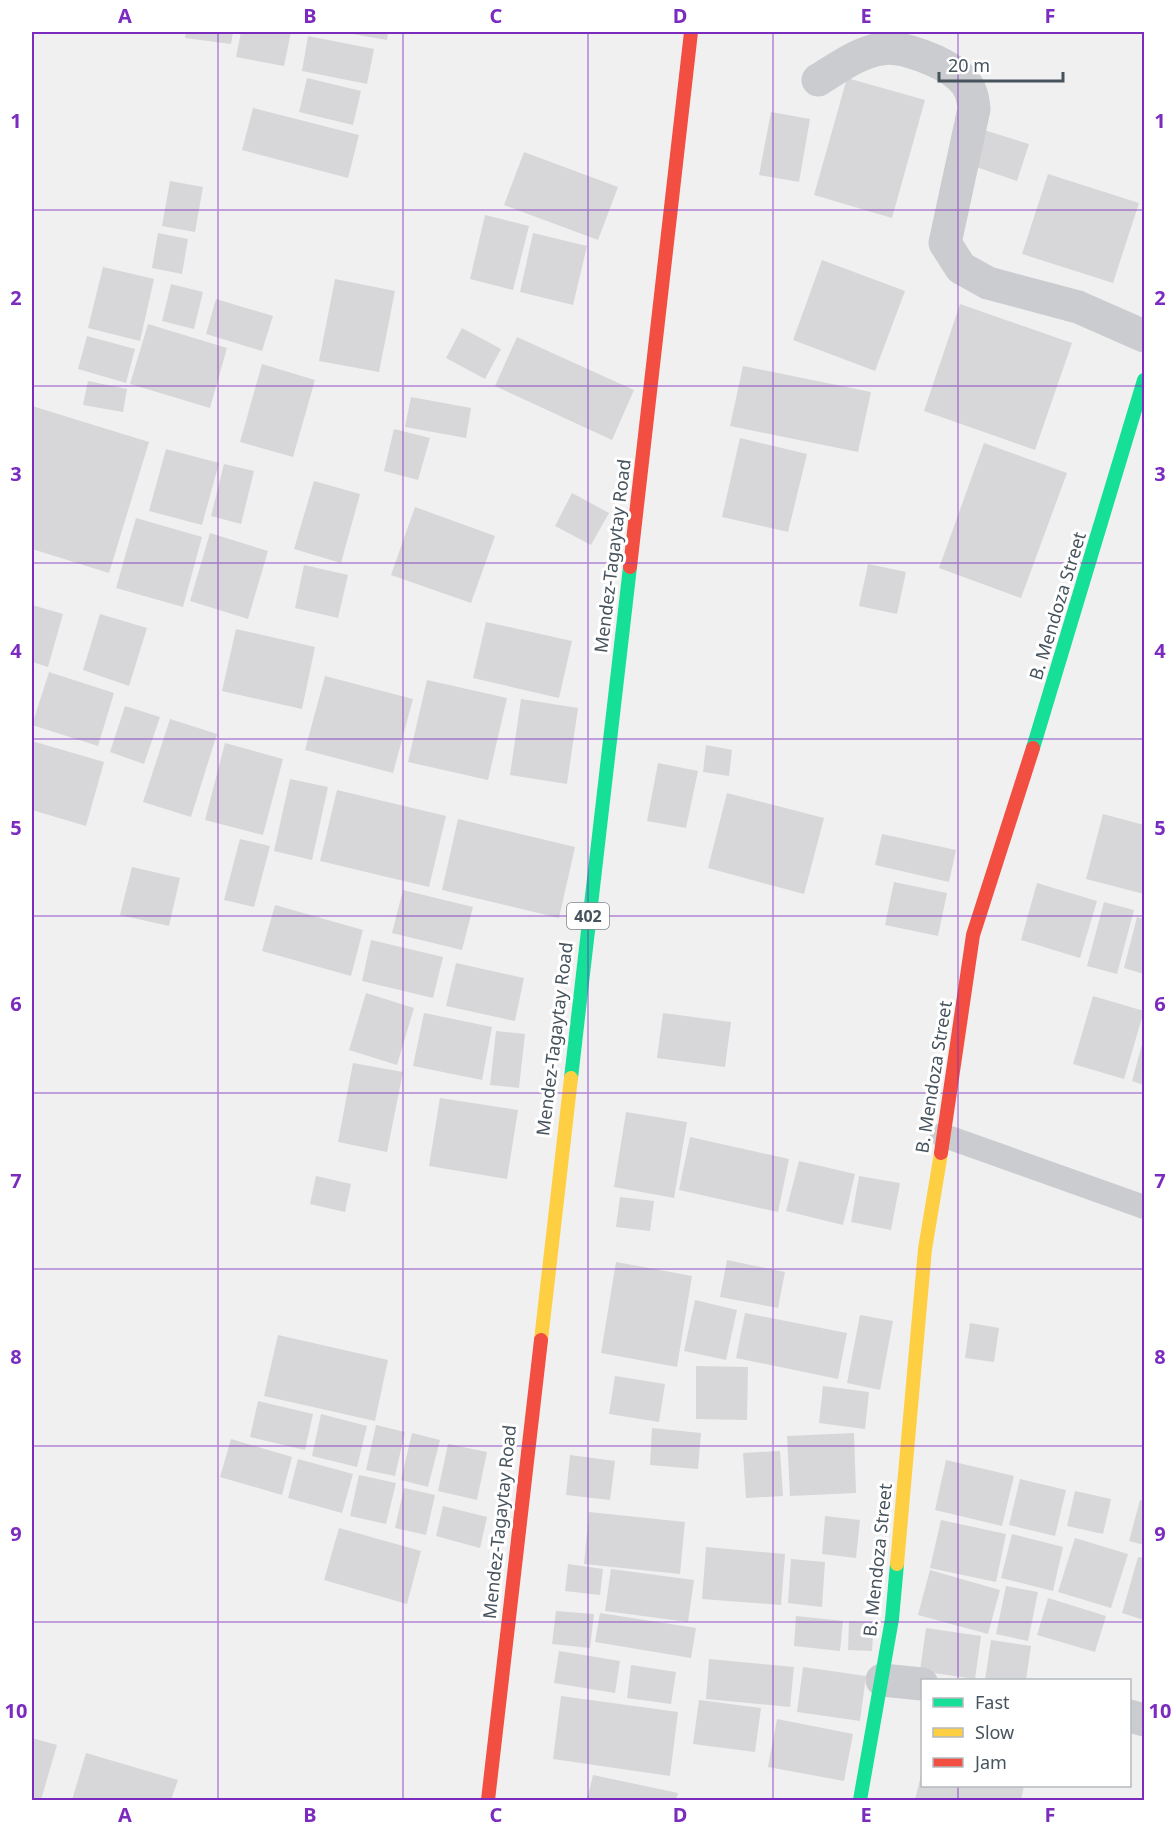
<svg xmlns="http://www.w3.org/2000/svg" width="1176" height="1832" font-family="'Noto Sans',sans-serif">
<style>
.building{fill:#d7d7d9}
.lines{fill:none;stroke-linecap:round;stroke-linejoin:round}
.lane{stroke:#cacccf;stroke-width:24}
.street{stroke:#cacccf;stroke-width:33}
.fast{stroke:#16e098;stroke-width:14}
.slow{stroke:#ffcf43;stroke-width:14}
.jam{stroke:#f24e42;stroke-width:14}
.grid{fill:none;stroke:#7b2cbf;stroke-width:1.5;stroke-opacity:0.55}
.labels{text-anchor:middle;stroke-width:6;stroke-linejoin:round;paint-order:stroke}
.shield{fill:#fff;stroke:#7e878e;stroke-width:1.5}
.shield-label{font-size:16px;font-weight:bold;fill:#47535d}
.street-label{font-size:18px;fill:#47535d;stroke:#fff}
.neatline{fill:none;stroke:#7b2cbf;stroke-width:2}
.grid-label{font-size:20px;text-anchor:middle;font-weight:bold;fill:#7b2cbf}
</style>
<rect width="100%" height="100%" fill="#f1f0f0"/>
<path class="building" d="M 186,32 L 233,32 L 231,44 L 185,38 Z
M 241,32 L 291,32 L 284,66 L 236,57 Z
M 341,32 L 388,32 L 387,40 Z
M 308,36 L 374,49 L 367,84 L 302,71 Z
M 307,78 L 361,91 L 353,125 L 299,112 Z
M 847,78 L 925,100 L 892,218 L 814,195 Z
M 253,108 L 359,135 L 348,178 L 242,150 Z
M 771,112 L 810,119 L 799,182 L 759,175 Z
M 984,130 L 1029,144 L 1017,181 L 973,166 Z
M 524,152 L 618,187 L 598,240 L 504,205 Z
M 1048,174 L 1139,203 L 1113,283 L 1022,254 Z
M 170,181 L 203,187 L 195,232 L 162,226 Z
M 485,215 L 529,226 L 513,290 L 470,279 Z
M 158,233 L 188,239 L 182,274 L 152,268 Z
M 533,233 L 587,246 L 573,305 L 520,292 Z
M 822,260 L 905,291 L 875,371 L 793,340 Z
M 103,267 L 154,279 L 140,341 L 88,328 Z
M 335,279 L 395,291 L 379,372 L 319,361 Z
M 171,284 L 203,292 L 194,329 L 162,321 Z
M 216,299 L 273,316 L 262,351 L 206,334 Z
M 960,304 L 1072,343 L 1035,450 L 924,411 Z
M 148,324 L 227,348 L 210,408 L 130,384 Z
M 462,328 L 501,349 L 485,379 L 446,358 Z
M 87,336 L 135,349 L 126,383 L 78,369 Z
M 517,337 L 634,390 L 612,440 L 495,386 Z
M 262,364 L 315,380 L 293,457 L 240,442 Z
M 743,366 L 871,392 L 858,452 L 730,426 Z
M 88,381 L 127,389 L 123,412 L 83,405 Z
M 411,397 L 471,408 L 466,438 L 405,427 Z
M 32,406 L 149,442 L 109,573 L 32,549 Z
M 394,429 L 430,438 L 418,480 L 384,471 Z
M 740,438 L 807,454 L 788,532 L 722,517 Z
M 984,443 L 1067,473 L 1021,598 L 939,568 Z
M 166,449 L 219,463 L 202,525 L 149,511 Z
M 224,464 L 254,471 L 241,524 L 211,516 Z
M 314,481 L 360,494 L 341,563 L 294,549 Z
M 572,493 L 609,513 L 591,545 L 555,526 Z
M 415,507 L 495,536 L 471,603 L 391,575 Z
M 136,518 L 202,537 L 183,607 L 116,588 Z
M 210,533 L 268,551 L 248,619 L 190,601 Z
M 868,564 L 906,572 L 897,614 L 859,606 Z
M 304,565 L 348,575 L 338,618 L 295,608 Z
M 32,605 L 63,614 L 48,667 L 32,662 Z
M 100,614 L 147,628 L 129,686 L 83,670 Z
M 486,622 L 572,641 L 559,698 L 473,678 Z
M 236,629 L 315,647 L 302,709 L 222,691 Z
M 49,672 L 114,693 L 98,746 L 32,725 Z
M 325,676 L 413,699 L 393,773 L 305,750 Z
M 427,680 L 507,698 L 488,780 L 408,762 Z
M 521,699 L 578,708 L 567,784 L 510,775 Z
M 125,706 L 160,717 L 144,764 L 110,752 Z
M 170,719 L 217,734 L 191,817 L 143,802 Z
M 32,741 L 104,762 L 86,826 L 32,810 Z
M 225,743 L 283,759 L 263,835 L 205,820 Z
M 706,745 L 732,750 L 729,776 L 703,772 Z
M 658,763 L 698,771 L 686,828 L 647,821 Z
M 290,779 L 328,787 L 312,860 L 274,851 Z
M 337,790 L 446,816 L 429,887 L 320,861 Z
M 727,793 L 824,818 L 804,894 L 708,868 Z
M 1103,814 L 1144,825 L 1144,894 L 1086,879 Z
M 458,819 L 575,847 L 559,918 L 442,890 Z
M 882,834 L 956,850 L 949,882 L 875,865 Z
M 240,839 L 270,846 L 254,907 L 224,900 Z
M 132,867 L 180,878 L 169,926 L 120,915 Z
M 894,882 L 947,893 L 938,936 L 885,925 Z
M 1037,883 L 1097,901 L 1080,958 L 1021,940 Z
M 403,890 L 473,907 L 462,950 L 392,933 Z
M 1104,902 L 1134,910 L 1117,974 L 1087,966 Z
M 275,905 L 363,930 L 351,976 L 262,951 Z
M 1137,917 L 1144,919 L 1144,974 L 1124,968 Z
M 371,940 L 443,957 L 433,998 L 362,981 Z
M 456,963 L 524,978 L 515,1021 L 446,1006 Z
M 366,993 L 414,1008 L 397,1065 L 349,1050 Z
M 1093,996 L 1144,1011 L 1124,1079 L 1073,1064 Z
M 424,1013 L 492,1027 L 482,1080 L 413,1066 Z
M 663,1013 L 731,1022 L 725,1067 L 657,1058 Z
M 496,1031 L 525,1034 L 519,1088 L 490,1085 Z
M 1144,1037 L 1144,1085 L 1132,1081 Z
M 353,1063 L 403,1072 L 387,1152 L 338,1142 Z
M 440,1098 L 518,1110 L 507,1179 L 429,1166 Z
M 626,1112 L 687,1122 L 674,1198 L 614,1187 Z
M 690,1137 L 789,1159 L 778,1212 L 679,1190 Z
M 799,1161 L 855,1174 L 843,1225 L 786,1211 Z
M 316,1176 L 351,1184 L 345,1212 L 310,1204 Z
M 859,1176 L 900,1183 L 891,1230 L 851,1222 Z
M 620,1197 L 654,1201 L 650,1231 L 616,1227 Z
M 727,1260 L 785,1272 L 778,1308 L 720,1297 Z
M 616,1262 L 692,1276 L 677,1367 L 601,1353 Z
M 695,1300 L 737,1310 L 726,1360 L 684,1351 Z
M 745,1313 L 847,1333 L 838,1379 L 736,1358 Z
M 860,1315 L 893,1321 L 880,1390 L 847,1383 Z
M 970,1323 L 999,1328 L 994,1362 L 965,1358 Z
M 278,1335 L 388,1360 L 375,1421 L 264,1396 Z
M 696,1366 L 748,1367 L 747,1420 L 696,1419 Z
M 615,1376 L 665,1384 L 659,1422 L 609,1414 Z
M 823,1386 L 869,1392 L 865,1429 L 819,1423 Z
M 258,1401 L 313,1414 L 305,1450 L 250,1437 Z
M 321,1414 L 367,1426 L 357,1467 L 312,1456 Z
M 376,1425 L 405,1432 L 395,1476 L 366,1470 Z
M 652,1428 L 701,1433 L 698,1469 L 650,1465 Z
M 412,1433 L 440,1440 L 428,1487 L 401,1480 Z
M 854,1433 L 856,1493 L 790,1496 L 787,1436 Z
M 231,1439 L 292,1457 L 282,1495 L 220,1477 Z
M 448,1444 L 487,1452 L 477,1500 L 438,1491 Z
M 780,1451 L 783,1496 L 746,1498 L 743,1453 Z
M 570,1455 L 615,1461 L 610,1500 L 566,1495 Z
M 298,1459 L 353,1474 L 342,1513 L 288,1498 Z
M 946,1460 L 1014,1476 L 1002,1526 L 935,1510 Z
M 359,1475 L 396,1483 L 386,1524 L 350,1516 Z
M 1020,1479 L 1066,1490 L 1055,1536 L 1009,1525 Z
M 404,1488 L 435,1495 L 426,1535 L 395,1528 Z
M 1075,1491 L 1111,1499 L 1103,1534 L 1067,1526 Z
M 1140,1500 L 1144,1501 L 1144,1545 L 1129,1541 Z
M 443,1506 L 487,1517 L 480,1548 L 436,1536 Z
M 589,1512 L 685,1522 L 680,1574 L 584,1564 Z
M 825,1516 L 860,1520 L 856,1558 L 822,1554 Z
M 941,1520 L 1006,1534 L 996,1582 L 930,1568 Z
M 339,1528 L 421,1551 L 407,1604 L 324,1580 Z
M 1012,1534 L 1063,1547 L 1053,1591 L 1001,1578 Z
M 1075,1538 L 1128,1554 L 1111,1608 L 1058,1592 Z
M 706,1547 L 785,1554 L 781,1605 L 702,1599 Z
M 1138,1557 L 1144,1558 L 1144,1620 L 1122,1613 Z
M 791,1559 L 825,1562 L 822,1607 L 788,1603 Z
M 568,1564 L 603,1569 L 600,1595 L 565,1591 Z
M 611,1569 L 694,1580 L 688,1622 L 605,1611 Z
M 930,1570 L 1000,1590 L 988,1634 L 918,1615 Z
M 1006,1586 L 1038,1592 L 1028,1641 L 996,1634 Z
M 1048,1598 L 1106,1616 L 1095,1652 L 1037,1635 Z
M 556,1611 L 594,1614 L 590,1648 L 552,1644 Z
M 600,1613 L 696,1628 L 691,1658 L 595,1642 Z
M 796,1616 L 843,1621 L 840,1651 L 794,1646 Z
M 849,1621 L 874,1622 L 872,1651 L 848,1650 Z
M 926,1628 L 981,1636 L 975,1679 L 920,1671 Z
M 991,1640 L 1031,1646 L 1026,1680 L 985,1680 Z
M 559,1651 L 620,1661 L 615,1693 L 554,1683 Z
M 709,1659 L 794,1667 L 790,1707 L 706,1699 Z
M 631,1665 L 676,1672 L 671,1704 L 627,1698 Z
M 803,1667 L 866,1676 L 860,1721 L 797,1712 Z
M 561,1696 L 678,1712 L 670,1776 L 553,1759 Z
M 699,1700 L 761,1708 L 755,1752 L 693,1744 Z
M 777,1719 L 853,1734 L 844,1781 L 768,1767 Z
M 32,1738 L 57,1745 L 41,1800 L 32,1800 Z
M 86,1753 L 178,1780 L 171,1800 L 72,1800 Z
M 922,1771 L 922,1786 L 1024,1786 L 1021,1800 L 915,1800 Z
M 593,1775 L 678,1793 L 676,1800 L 587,1800 Z"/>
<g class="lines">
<path class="lane" d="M 942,1135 L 1144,1207"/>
<path class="street" d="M 818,80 C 838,68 857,53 881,49 C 902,45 944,62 959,76 C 970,85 973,96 974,109 L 945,243 L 961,268 L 988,283 L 1078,307 L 1144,336
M 882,1680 L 922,1684
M 1130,1716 L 1144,1720"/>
<path class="fast" d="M 1033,748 L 1144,380
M 571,1078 L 630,567
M 860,1800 L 892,1619 L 897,1564"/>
<path class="slow" d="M 541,1340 L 571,1078
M 897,1564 L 925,1249 L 941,1153"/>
<path class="jam" d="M 630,567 L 691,32
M 941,1153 L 973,935 L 1033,748
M 488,1800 L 541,1340"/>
</g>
<path class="grid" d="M 218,32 L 218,1800M 403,32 L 403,1800M 588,32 L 588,1800M 773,32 L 773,1800M 958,32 L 958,1680M 32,210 L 1144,210M 32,386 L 1144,386M 32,563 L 1144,563M 32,739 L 1144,739M 32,916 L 1144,916M 32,1093 L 1144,1093M 32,1269 L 1144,1269M 32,1446 L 1144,1446M 32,1622 L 1144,1622M 958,1786 L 958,1800"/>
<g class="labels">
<rect class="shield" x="567" y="903" width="42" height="26" rx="4.5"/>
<g class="shield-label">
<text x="588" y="922">402</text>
</g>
<g class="street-label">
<text transform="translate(613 556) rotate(-83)" y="6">Mendez-Tagaytay Road</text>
<text transform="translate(1058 606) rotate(-73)" y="6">B. Mendoza Street</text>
<text transform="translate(555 1039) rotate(-83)" y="6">Mendez-Tagaytay Road</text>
<text transform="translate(934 1077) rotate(-81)" y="6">B. Mendoza Street</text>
<text transform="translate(500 1522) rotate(-84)" y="6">Mendez-Tagaytay Road</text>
<text transform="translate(878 1560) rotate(-84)" y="6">B. Mendoza Street</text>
</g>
</g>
<rect width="1176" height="1832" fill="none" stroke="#ffffff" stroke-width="66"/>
<rect x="921" y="1679" width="210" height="108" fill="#ffffff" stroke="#b5babe" stroke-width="1.5"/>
<rect x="933" y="1698" width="30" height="9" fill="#16e098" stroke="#b5babe" stroke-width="1.5"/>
<text x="975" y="1709" font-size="18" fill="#47535d">Fast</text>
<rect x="933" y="1728" width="30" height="9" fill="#ffcf43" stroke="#b5babe" stroke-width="1.5"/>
<text x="975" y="1739" font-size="18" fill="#47535d">Slow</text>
<rect x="933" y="1758" width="30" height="9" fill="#f24e42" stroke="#b5babe" stroke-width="1.5"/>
<text x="975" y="1769" font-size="18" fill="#47535d">Jam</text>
<path d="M939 72v9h124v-9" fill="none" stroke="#47535d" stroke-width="3"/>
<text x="948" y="72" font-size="18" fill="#47535d" stroke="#ffffff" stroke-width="4.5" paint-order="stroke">20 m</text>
<rect x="33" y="33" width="1110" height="1766" class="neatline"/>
<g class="grid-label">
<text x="125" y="23">A</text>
<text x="310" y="23">B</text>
<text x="496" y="23">C</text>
<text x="680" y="23">D</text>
<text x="866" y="23">E</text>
<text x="1050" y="23">F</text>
<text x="16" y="128">1</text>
<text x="1160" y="128">1</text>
<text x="16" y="305">2</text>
<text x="1160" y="305">2</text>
<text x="16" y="481">3</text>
<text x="1160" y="481">3</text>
<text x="16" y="658">4</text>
<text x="1160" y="658">4</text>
<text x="16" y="835">5</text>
<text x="1160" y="835">5</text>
<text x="16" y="1011">6</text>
<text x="1160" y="1011">6</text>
<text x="16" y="1188">7</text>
<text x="1160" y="1188">7</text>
<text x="16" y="1364">8</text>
<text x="1160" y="1364">8</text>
<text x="16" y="1541">9</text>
<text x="1160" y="1541">9</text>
<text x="16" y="1718">10</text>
<text x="1160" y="1718">10</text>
<text x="125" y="1822">A</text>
<text x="310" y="1822">B</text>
<text x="496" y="1822">C</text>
<text x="680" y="1822">D</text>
<text x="866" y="1822">E</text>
<text x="1050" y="1822">F</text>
</g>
</svg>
